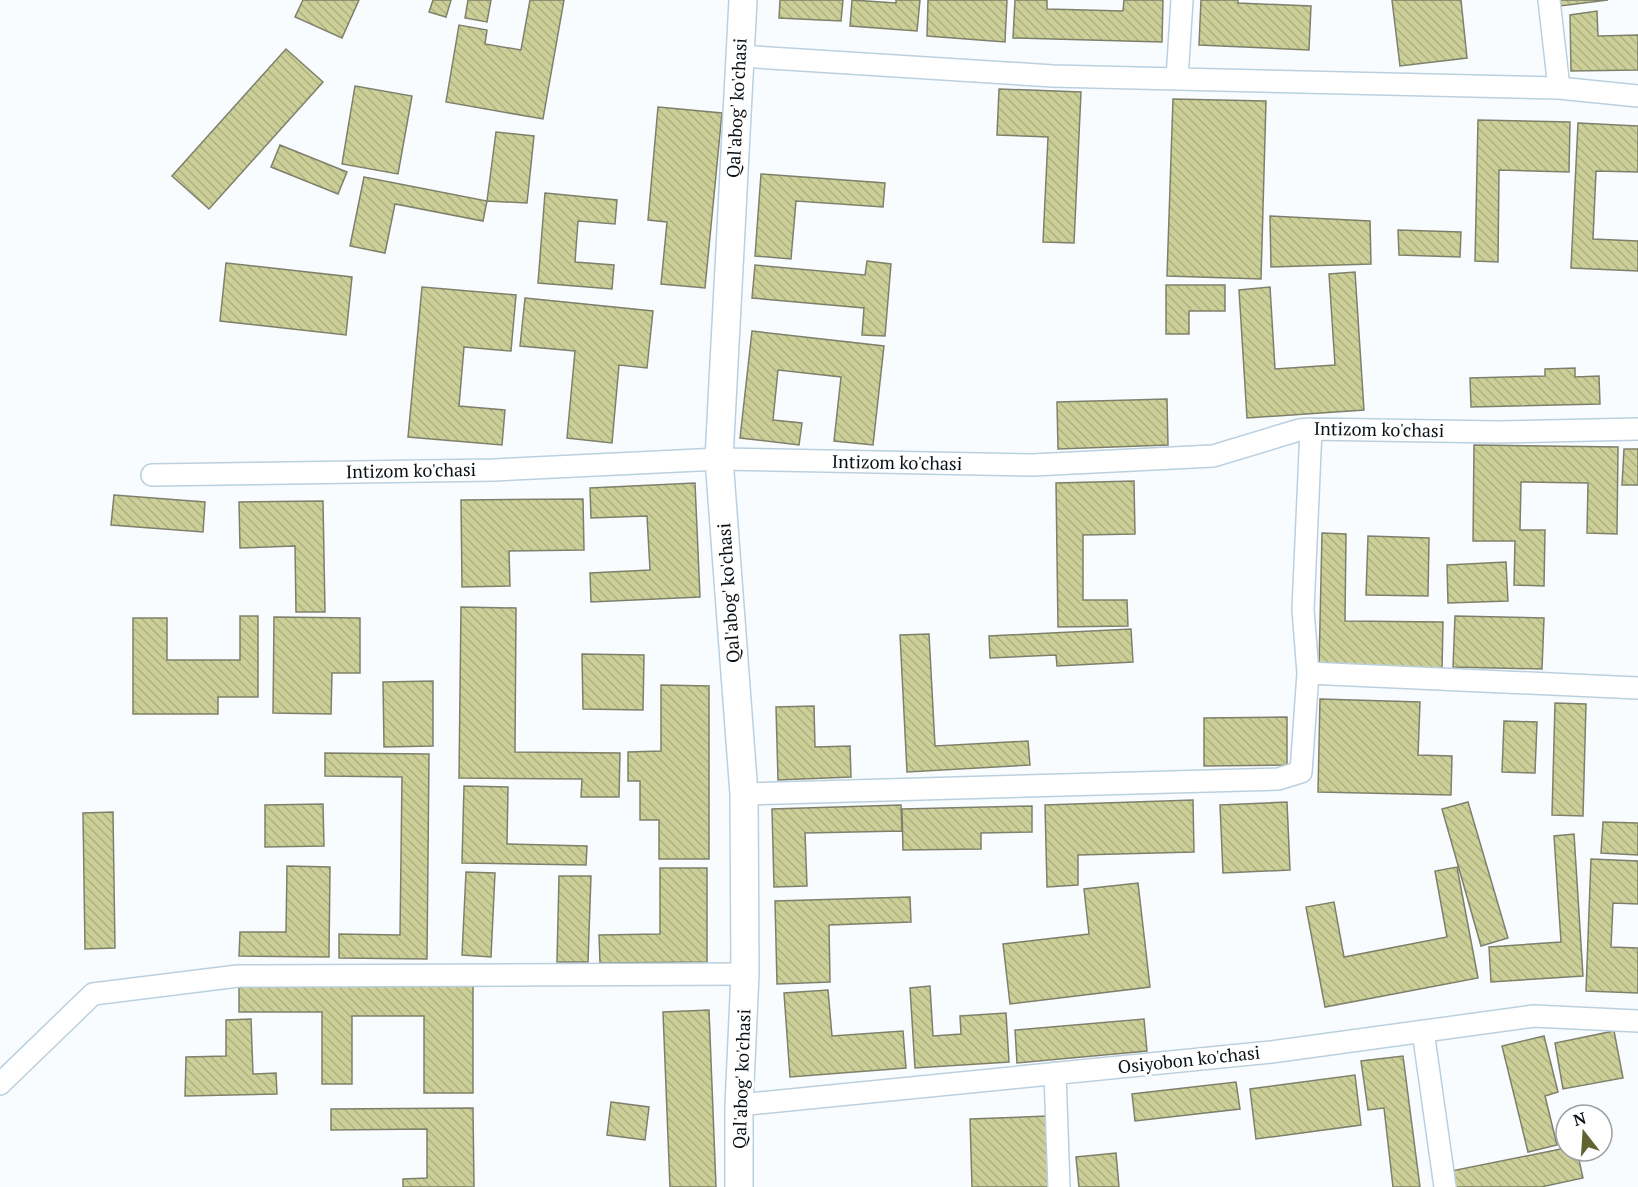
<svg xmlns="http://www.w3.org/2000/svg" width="1638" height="1187" font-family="'PT Serif',serif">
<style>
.building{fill:url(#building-back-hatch);stroke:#7f806b;stroke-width:1.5}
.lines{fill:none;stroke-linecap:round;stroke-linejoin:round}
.minor-casing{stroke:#bbd0df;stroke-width:24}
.tertiary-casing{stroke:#bbd0df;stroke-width:30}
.minor{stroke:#fff;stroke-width:21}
.tertiary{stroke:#fff;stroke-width:27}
.labels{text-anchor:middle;stroke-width:6;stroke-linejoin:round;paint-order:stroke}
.street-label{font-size:18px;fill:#0b1217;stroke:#fff}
</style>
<defs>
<pattern id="building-back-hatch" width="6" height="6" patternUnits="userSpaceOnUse" patternTransform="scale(1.5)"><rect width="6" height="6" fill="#cccf97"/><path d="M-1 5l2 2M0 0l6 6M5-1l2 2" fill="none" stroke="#aeb181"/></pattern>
</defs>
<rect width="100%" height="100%" fill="#f8fcff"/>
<path class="building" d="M 303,0 L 359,0 L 342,38 L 295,17 Z
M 433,0 L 451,0 L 446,17 L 429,12 Z
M 468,0 L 491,0 L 487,22 L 465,18 Z
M 530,0 L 564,0 L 543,119 L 446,102 L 459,25 L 487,30 L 485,44 L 521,50 Z
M 780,0 L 843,0 L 841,21 L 779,18 Z
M 852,0 L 896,3 L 896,0 L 920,0 L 917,31 L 850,26 Z
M 928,0 L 1007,0 L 1005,42 L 927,36 Z
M 1015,0 L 1047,0 L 1047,9 L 1123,11 L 1124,0 L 1163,0 L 1162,42 L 1013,38 Z
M 1201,0 L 1238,0 L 1238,3 L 1311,6 L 1309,50 L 1199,45 Z
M 1392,0 L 1461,0 L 1467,58 L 1400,66 Z
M 1559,0 L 1608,0 L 1560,6 Z
M 1597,11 L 1598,36 L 1638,35 L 1638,70 L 1571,71 L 1570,15 Z
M 286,49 L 323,82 L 209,209 L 172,176 Z
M 355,86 L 412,96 L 398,174 L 342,164 Z
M 999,89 L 1081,92 L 1074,243 L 1043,242 L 1048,137 L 997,135 Z
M 1173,99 L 1266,101 L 1261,279 L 1167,276 Z
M 658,107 L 722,113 L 705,288 L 661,284 L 667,222 L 648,220 Z
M 1478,120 L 1570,122 L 1569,172 L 1499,170 L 1498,262 L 1475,261 Z
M 1578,123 L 1638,126 L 1638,172 L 1596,171 L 1593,239 L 1638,241 L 1638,271 L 1571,268 Z
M 496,132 L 534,136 L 527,203 L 487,201 Z
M 280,145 L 347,172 L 338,194 L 271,167 Z
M 761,174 L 885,183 L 883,207 L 796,201 L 791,259 L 755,256 Z
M 364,177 L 487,201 L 483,221 L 395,204 L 385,253 L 350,246 Z
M 545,193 L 617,200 L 615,224 L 578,221 L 575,262 L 614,265 L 612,289 L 538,283 Z
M 1270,216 L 1370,221 L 1371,264 L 1271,267 Z
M 1398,230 L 1461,232 L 1460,257 L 1399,255 Z
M 867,261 L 891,264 L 885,336 L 862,335 L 864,308 L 752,298 L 755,265 L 865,275 Z
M 226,263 L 352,277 L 346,335 L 220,321 Z
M 1355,272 L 1364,410 L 1247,418 L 1239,290 L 1270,287 L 1275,369 L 1335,365 L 1329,274 Z
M 1166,285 L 1225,285 L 1225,311 L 1189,311 L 1189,334 L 1166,334 Z
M 422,287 L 516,295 L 511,351 L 464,347 L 459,406 L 505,410 L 502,445 L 408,437 Z
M 525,298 L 653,311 L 647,368 L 619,365 L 612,443 L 567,438 L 575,351 L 520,346 Z
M 752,331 L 884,346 L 873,445 L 834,441 L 841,377 L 778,370 L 773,420 L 802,423 L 799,445 L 740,438 Z
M 1575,368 L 1575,377 L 1599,376 L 1600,404 L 1471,407 L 1470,378 L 1545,376 L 1545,369 Z
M 1167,399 L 1168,445 L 1058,449 L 1057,402 Z
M 1474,445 L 1618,447 L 1617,534 L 1587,533 L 1588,483 L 1521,482 L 1520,530 L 1545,530 L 1544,586 L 1514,585 L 1515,541 L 1473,541 Z
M 1624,449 L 1638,449 L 1638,485 L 1622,485 Z
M 1134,481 L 1135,534 L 1083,535 L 1083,600 L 1127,600 L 1128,626 L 1058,627 L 1056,483 Z
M 695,483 L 700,597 L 591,602 L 590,573 L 650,570 L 647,516 L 591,518 L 590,488 Z
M 114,495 L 205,502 L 203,532 L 111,525 Z
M 583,499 L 584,550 L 509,551 L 510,586 L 462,587 L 461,500 Z
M 323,501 L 325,612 L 296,612 L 295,546 L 240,548 L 239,502 Z
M 1322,533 L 1346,534 L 1345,621 L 1443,622 L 1442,671 L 1319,668 Z
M 1368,536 L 1429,538 L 1428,596 L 1366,595 Z
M 1506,562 L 1508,601 L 1448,603 L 1447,565 Z
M 461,607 L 516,608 L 515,752 L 620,753 L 619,797 L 581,797 L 582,779 L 459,778 Z
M 240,616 L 258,616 L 258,697 L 218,697 L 218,714 L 133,714 L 133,618 L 167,618 L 167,660 L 240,660 Z
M 1455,616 L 1544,618 L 1542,669 L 1453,667 Z
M 274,617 L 360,618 L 360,673 L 332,673 L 331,714 L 273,713 Z
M 1131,629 L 1133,662 L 1057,666 L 1056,655 L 990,658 L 989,636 Z
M 929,634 L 935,746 L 1028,741 L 1030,765 L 907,772 L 900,635 Z
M 582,654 L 644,655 L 643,710 L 583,709 Z
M 433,681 L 433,746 L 384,747 L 383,682 Z
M 661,685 L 709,686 L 709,859 L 659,859 L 659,820 L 640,820 L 640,781 L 628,781 L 628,752 L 661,751 Z
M 1320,699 L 1420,702 L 1418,755 L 1452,756 L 1451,795 L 1318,792 Z
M 1555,703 L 1586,704 L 1583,816 L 1552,815 Z
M 814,706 L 815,747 L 850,746 L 851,777 L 778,780 L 776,707 Z
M 1287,717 L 1287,765 L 1204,766 L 1204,718 Z
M 1504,721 L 1537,722 L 1535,773 L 1502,772 Z
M 325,753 L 429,754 L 427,959 L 339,958 L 339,934 L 400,935 L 402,777 L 325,776 Z
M 464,786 L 508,787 L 507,844 L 587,846 L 586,865 L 462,863 Z
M 1193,800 L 1194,852 L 1078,855 L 1078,885 L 1047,887 L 1045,805 Z
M 1287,802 L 1290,870 L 1223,873 L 1220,805 Z
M 1468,802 L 1508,938 L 1481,946 L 1442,809 Z
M 323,804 L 324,846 L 265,847 L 265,805 Z
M 901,805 L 902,831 L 805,833 L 807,886 L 774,887 L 772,809 Z
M 1032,806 L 1032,832 L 981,833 L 981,849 L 903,850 L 902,809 Z
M 113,812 L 115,948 L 85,949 L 83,813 Z
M 1603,822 L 1638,823 L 1638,855 L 1601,853 Z
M 1574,834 L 1583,976 L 1491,982 L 1489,947 L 1561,942 L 1554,836 Z
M 1591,859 L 1638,861 L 1638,904 L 1613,903 L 1611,947 L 1638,948 L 1638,993 L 1586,991 Z
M 287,866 L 330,867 L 329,957 L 239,956 L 240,932 L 286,932 Z
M 1457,867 L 1478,978 L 1325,1007 L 1306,907 L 1334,902 L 1344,957 L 1447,937 L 1435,871 Z
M 660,868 L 707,868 L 707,962 L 600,963 L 599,935 L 660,934 Z
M 466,872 L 495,873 L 491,957 L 462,955 Z
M 559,876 L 591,876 L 588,962 L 557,962 Z
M 1138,883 L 1150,987 L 1010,1004 L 1003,944 L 1089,934 L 1084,889 Z
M 910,897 L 911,922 L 829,925 L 830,982 L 777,984 L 775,901 Z
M 239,986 L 473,986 L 473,1093 L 424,1093 L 424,1016 L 352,1016 L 352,1084 L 322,1084 L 322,1012 L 239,1012 Z
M 930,986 L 933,1036 L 961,1034 L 960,1016 L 1006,1013 L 1009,1062 L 915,1068 L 910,988 Z
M 828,990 L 832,1036 L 903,1031 L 906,1068 L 790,1077 L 784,993 Z
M 709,1010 L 716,1187 L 670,1187 L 663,1012 Z
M 251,1019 L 253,1074 L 276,1073 L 277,1094 L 185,1096 L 186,1057 L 226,1056 L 226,1020 Z
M 1144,1019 L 1147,1051 L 1017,1063 L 1015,1030 Z
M 1614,1031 L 1623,1078 L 1563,1089 L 1555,1043 Z
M 1544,1036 L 1558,1092 L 1545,1096 L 1557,1145 L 1528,1152 L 1502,1046 Z
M 1403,1056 L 1420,1187 L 1393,1187 L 1384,1108 L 1368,1110 L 1361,1061 Z
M 1355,1075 L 1361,1125 L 1256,1139 L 1250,1089 Z
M 1236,1082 L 1240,1109 L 1135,1121 L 1132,1094 Z
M 611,1102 L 649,1107 L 645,1140 L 607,1135 Z
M 473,1108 L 474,1187 L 403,1187 L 403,1179 L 427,1178 L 427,1129 L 331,1130 L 331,1109 Z
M 1048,1116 L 1050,1187 L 972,1187 L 970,1119 Z
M 1566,1148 L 1566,1151 L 1577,1151 L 1583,1178 L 1541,1187 L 1454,1187 L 1451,1171 Z
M 1116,1153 L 1119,1187 L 1079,1187 L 1076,1157 Z"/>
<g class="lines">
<g class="minor-casing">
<path id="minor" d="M 1549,0 L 1559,88
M 740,56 L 1053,76 L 1559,88 L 1638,96
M 1177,79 L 1182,0
M 1311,429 L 1303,610 L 1308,673 L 1638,688
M 152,475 L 494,470 L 719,459 L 1033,465 L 1213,456 L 1299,430 L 1311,429 L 1497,432 L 1638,429
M 744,794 L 1278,779 L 1301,772 L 1308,673
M 1423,1031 L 1445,1187
M 1055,1073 L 1059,1187
M 0,1084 L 93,994 L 238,976 L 745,974
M 739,1105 L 1271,1052 L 1534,1016 L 1638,1021"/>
</g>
<g class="tertiary-casing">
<path id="tertiary" d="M 739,1187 L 739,1105 L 745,974 L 744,794 L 719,459 L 743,0"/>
</g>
<use href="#minor" class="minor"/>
<use href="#tertiary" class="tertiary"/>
</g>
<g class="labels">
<g class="street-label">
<text transform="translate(737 108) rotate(-87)" y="6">Qal'abog' ko'chasi</text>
<text transform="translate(1379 430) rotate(1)" y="6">Intizom ko'chasi</text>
<text transform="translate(897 463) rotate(1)" y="6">Intizom ko'chasi</text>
<text transform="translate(411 471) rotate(-1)" y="6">Intizom ko'chasi</text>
<text transform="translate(729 593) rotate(-94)" y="6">Qal'abog' ko'chasi</text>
<text transform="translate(1189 1060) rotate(-6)" y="6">Osiyobon ko'chasi</text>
<text transform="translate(742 1079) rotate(-88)" y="6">Qal'abog' ko'chasi</text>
</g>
</g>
<g transform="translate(1584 1133) rotate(343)"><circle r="28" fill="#ffffff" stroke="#9da0a2" stroke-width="1.5"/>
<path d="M0-4.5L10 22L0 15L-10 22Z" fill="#616330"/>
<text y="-9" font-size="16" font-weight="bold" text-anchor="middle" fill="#0b1217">N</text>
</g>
</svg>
